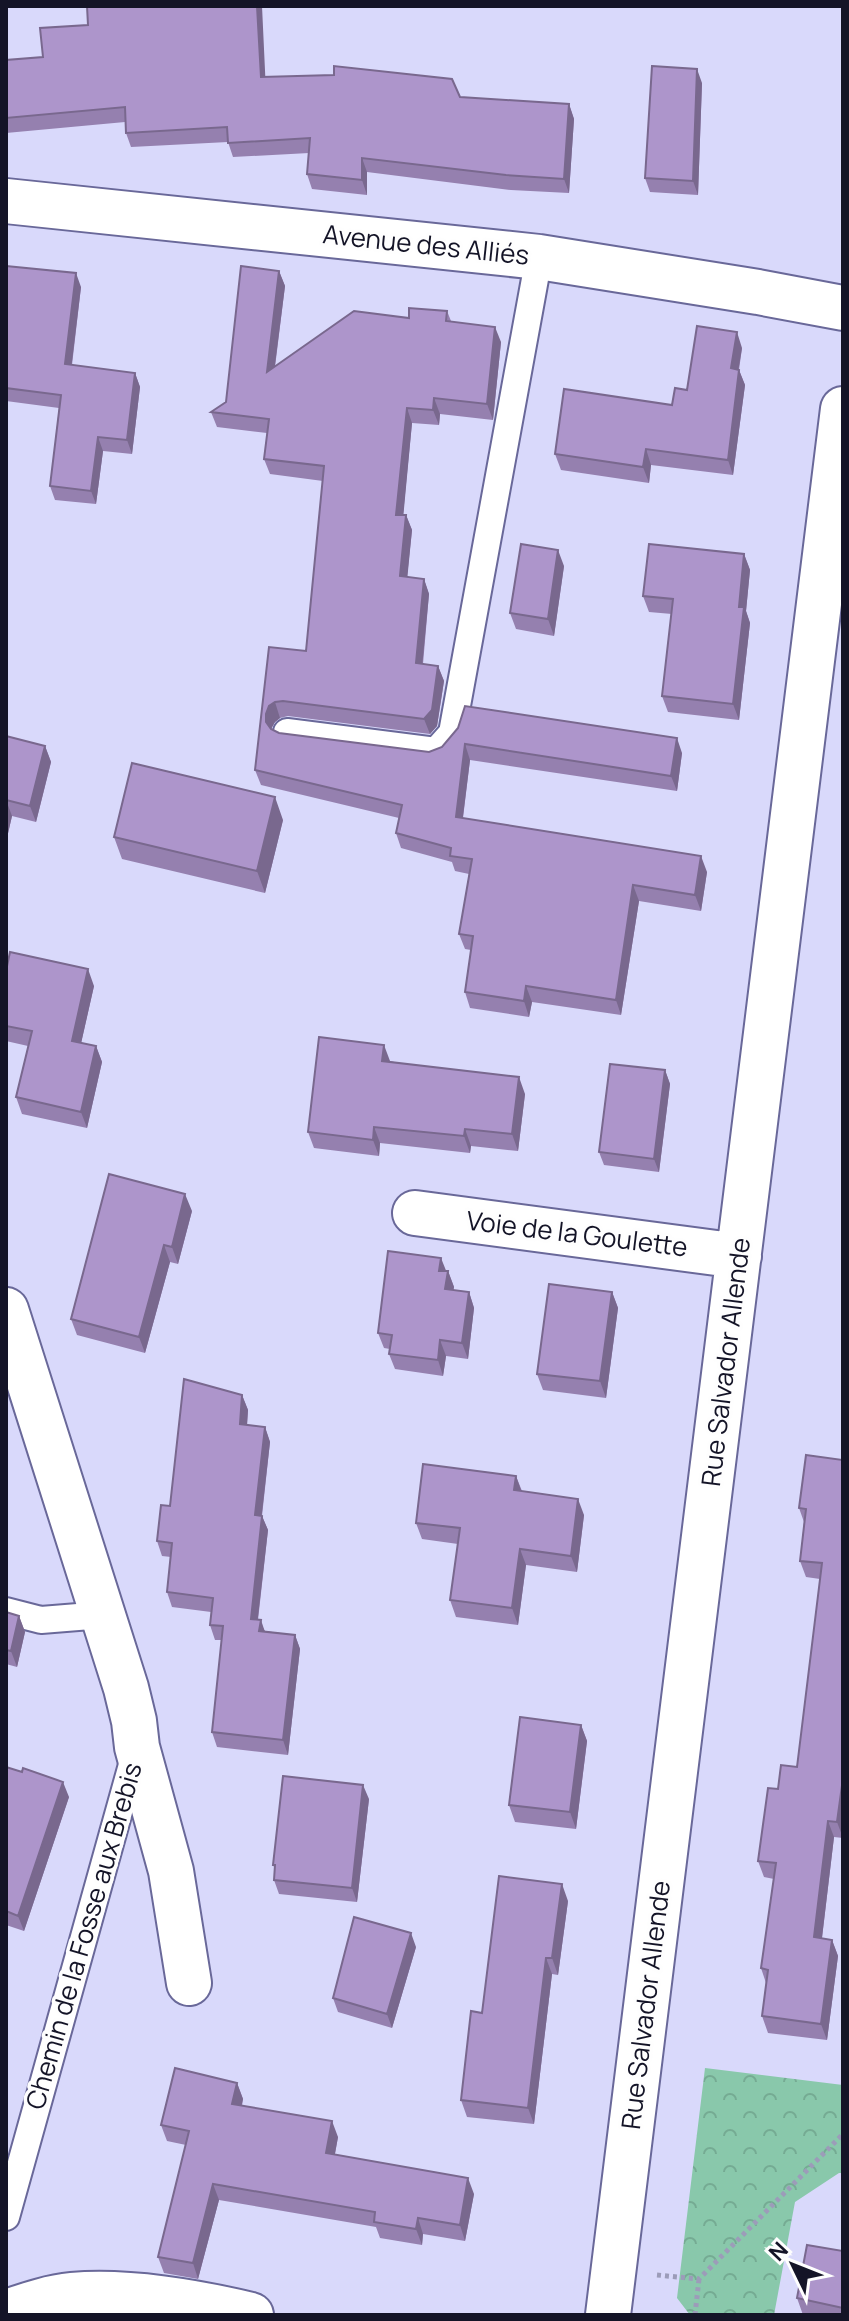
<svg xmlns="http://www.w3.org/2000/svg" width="849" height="2321" font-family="Manrope,sans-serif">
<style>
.park{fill:url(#park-crowns)}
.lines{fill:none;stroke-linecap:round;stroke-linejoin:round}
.service-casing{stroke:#696899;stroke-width:30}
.minor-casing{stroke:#696899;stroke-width:48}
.tertiary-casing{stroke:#696899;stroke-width:48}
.path{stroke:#9c9cb9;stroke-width:5;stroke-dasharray:4 4;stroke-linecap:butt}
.service{stroke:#fff;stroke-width:26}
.minor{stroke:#fff;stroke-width:44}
.tertiary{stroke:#fff;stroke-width:44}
.wall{fill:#9580af}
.shaded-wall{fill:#79688e}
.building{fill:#ad95cb;stroke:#79688e;stroke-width:2}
.labels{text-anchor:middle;stroke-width:7;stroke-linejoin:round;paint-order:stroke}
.street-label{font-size:26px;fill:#141427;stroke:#fefefe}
</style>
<defs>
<pattern id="park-crowns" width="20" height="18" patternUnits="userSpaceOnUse" patternTransform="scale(2)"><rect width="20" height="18" fill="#89c8ab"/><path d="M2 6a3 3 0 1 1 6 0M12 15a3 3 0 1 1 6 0" fill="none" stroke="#75ab93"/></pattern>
</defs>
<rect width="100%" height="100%" fill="#d9d9fb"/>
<path class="park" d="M 705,2068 L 843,2085 L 843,2173 L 839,2173 L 795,2202 L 774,2315 L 690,2315 L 677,2298 Z"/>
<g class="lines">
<g class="service-casing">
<path id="service" d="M 287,732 L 436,751 L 452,733 L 539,257
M 6,1611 L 41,1620 L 103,1615
M 6,2217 L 135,1754"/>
</g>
<g class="minor-casing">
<path id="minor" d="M 415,1213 L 739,1256
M 6,1310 L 126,1688 L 134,1721 L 137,1747 L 171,1871 L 189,1983
M 6,2312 C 27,2305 50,2297 72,2295 C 127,2290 198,2302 251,2315
M 608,2315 L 843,409"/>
</g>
<g class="tertiary-casing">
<path id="tertiary" d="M 6,201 L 539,257 L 758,292 L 843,308"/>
</g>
<path class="path" d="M 657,2275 L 699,2279 L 843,2134
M 695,2315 L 699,2279"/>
<use href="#service" class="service"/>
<use href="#minor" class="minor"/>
<use href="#tertiary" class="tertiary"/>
</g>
<path class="wall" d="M 88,25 L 265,77 L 460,97 L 569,104 L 574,119 L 569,193 L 511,190 L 367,172 L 367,195 L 312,189 L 307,174 L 309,153 L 233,157 L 228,142 L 131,147 L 126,133 L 125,122 L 6,133 L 6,60 L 43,57 Z
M 702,83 L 698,195 L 650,192 L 645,178 Z
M 6,266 L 81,287 L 72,365 L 135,373 L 140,387 L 132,454 L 103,451 L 96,504 L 55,500 L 50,486 L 59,408 L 6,401 Z
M 279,271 L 285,286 L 275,367 L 409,318 L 447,311 L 451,321 L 501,342 L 493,420 L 440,414 L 439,425 L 412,423 L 403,515 L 406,515 L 412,530 L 407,577 L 424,579 L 429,594 L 423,664 L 438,666 L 444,681 L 437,726 L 430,734 L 288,716 L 280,718 L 275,722 L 271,729 L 279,733 L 429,752 L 442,747 L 458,728 L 682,753 L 677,791 L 470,760 L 463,818 L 707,872 L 701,911 L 639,901 L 621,1015 L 532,1002 L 529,1017 L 470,1008 L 465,992 L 471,950 L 465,949 L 459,934 L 469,874 L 455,871 L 452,862 L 401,848 L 396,833 L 399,818 L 261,785 L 255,770 L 269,647 L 306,651 L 323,481 L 270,474 L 264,459 L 267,433 L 217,427 L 211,412 L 226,402 Z
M 742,348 L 739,370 L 745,385 L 733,475 L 651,465 L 649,483 L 561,470 L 555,454 L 672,405 L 687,390 Z
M 744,554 L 750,570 L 746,611 L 750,623 L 739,720 L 668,712 L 662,696 L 672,614 L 649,612 L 643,596 Z
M 564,566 L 554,636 L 516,629 L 510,613 Z
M 6,736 L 45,746 L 51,762 L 36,822 L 12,816 L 6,842 Z
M 283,820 L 265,893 L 122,859 L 114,837 Z
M 6,971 L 94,986 L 81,1043 L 96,1046 L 102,1062 L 87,1128 L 22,1114 L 16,1097 L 28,1046 L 6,1041 Z
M 390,1061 L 525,1094 L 518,1151 L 471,1146 L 470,1153 L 380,1143 L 379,1156 L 314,1148 L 308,1132 Z
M 665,1070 L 670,1084 L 659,1172 L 604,1165 L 599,1152 Z
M 192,1211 L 178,1264 L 170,1262 L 145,1353 L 77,1335 L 71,1319 Z
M 446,1271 L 448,1271 L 454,1287 L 453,1290 L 469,1292 L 474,1308 L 468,1359 L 446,1356 L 443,1376 L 395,1369 L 389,1354 L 390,1349 L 384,1348 L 378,1333 Z
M 612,1292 L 618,1308 L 606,1398 L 543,1390 L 537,1374 Z
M 242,1395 L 248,1410 L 247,1425 L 265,1427 L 270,1442 L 262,1516 L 268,1530 L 258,1620 L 265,1631 L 295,1635 L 300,1649 L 288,1755 L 217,1747 L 212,1732 L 222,1640 L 215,1640 L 210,1625 L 211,1612 L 172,1607 L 167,1592 L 171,1557 L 162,1556 L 157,1541 L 170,1506 Z
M 843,1460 L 843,1838 L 834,1837 L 822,1938 L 832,1940 L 838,1956 L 827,2040 L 768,2033 L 762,2016 L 766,1983 L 761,1968 L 774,1879 L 764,1877 L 758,1861 L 778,1789 L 797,1767 L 820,1579 L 806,1577 L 800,1561 L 804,1522 L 799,1508 Z
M 516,1476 L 522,1491 L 584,1515 L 577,1572 L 526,1565 L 518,1625 L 456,1617 L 450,1600 L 458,1544 L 422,1539 L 416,1523 Z
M 6,1612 L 19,1616 L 25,1632 L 17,1667 L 6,1664 Z
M 581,1725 L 587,1741 L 576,1829 L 515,1822 L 509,1805 Z
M 6,1767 L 69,1797 L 24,1931 L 6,1925 Z
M 369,1799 L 357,1902 L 279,1894 L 274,1880 L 275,1869 L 273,1865 Z
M 568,1901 L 558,1975 L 552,1974 L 534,2124 L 467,2117 L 461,2100 Z
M 416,1947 L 392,2028 L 338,2012 L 333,1998 Z
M 237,2083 L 243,2099 L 242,2106 L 338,2137 L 335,2154 L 474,2194 L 465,2241 L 423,2234 L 422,2245 L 380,2238 L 376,2227 L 219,2200 L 198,2279 L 164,2273 L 158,2257 L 186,2145 L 167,2141 L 161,2125 Z
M 843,2251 L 843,2315 L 803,2315 L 797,2298 Z"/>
<path class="shaded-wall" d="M 257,6 L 262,6 L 266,92 L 261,77 Z
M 697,69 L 702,83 L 698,195 L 693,181 Z
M 569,104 L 574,119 L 569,193 L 564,179 Z
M 362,158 L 367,172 L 367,195 L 362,180 Z
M 279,271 L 285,286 L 272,388 L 267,372 Z
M 76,273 L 81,287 L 70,378 L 65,364 Z
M 495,327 L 501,342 L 493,420 L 487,404 Z
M 737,332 L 742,348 L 736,384 L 731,368 Z
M 739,370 L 745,385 L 733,475 L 728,460 Z
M 135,373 L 140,387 L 132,454 L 127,440 Z
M 434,398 L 440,414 L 439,425 L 433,410 Z
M 407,408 L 412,423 L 402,530 L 396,515 Z
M 98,437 L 103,451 L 96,504 L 91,491 Z
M 646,449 L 651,465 L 649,483 L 643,467 Z
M 406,515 L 412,530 L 406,591 L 400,576 Z
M 558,550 L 564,566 L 554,636 L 548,619 Z
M 744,554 L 750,570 L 746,611 L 750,623 L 739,720 L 733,704 L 739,607 Z
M 424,579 L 429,594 L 421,678 L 416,663 Z
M 438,666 L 444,681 L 437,726 L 430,734 L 424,719 Z
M 275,702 L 280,718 L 275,722 L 271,729 L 266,722 L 266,714 L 269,706 Z
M 677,738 L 682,753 L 677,791 L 671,776 Z
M 465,744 L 470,760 L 461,832 L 456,817 Z
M 45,746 L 51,762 L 36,822 L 30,806 Z
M 275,797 L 283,820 L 265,893 L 257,871 Z
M 6,800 L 12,816 L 6,842 Z
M 701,856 L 707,872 L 701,911 L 695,895 Z
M 633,885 L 639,901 L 621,1015 L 616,1000 Z
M 88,969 L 94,986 L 78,1057 L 72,1041 Z
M 526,986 L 532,1002 L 529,1017 L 524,1001 Z
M 384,1045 L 390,1061 L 382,1061 Z
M 96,1046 L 102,1062 L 87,1128 L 81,1112 Z
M 665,1070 L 670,1084 L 659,1172 L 654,1159 Z
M 519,1077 L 525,1094 L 518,1151 L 512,1134 Z
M 374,1127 L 380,1143 L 379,1156 L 373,1140 Z
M 465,1129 L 471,1146 L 470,1153 L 464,1136 Z
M 185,1194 L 192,1211 L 178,1264 L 172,1247 Z
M 164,1245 L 170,1262 L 145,1353 L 139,1337 Z
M 441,1258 L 447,1273 L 439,1271 Z
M 448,1271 L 454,1287 L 451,1305 L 445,1289 Z
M 469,1292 L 474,1308 L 468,1359 L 462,1343 Z
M 612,1292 L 618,1308 L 606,1398 L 600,1381 Z
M 440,1340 L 446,1356 L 443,1376 L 438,1360 Z
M 242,1395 L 248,1410 L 246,1439 L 240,1424 Z
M 265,1427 L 270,1442 L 260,1530 L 255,1515 Z
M 516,1476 L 522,1493 L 514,1490 Z
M 578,1499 L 584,1515 L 577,1572 L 571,1556 Z
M 262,1516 L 268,1530 L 256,1634 L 251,1619 Z
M 520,1549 L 526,1565 L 518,1625 L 512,1608 Z
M 19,1616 L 25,1632 L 17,1667 L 11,1651 Z
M 261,1620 L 266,1635 L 259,1631 Z
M 295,1635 L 300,1649 L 288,1755 L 283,1740 Z
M 581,1725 L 587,1741 L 576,1829 L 570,1812 Z
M 843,1778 L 843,1838 L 837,1822 Z
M 63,1782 L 69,1797 L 24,1931 L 18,1916 Z
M 363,1785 L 369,1799 L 357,1902 L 352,1888 Z
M 828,1821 L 834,1837 L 820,1954 L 814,1937 Z
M 562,1884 L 568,1901 L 558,1975 L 552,1958 Z
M 411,1933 L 416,1947 L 392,2028 L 387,2014 Z
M 832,1940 L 838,1956 L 827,2040 L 821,2024 Z
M 546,1958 L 552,1974 L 534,2124 L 528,2108 Z
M 237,2083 L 243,2099 L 238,2120 L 232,2104 Z
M 332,2121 L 338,2137 L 332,2169 L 326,2153 Z
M 468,2178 L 474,2194 L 465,2241 L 460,2225 Z
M 213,2184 L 219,2200 L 198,2279 L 193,2263 Z
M 418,2218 L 423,2234 L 422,2245 L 416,2229 Z"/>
<path class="building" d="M 87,6 L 257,6 L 261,77 L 334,75 L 334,66 L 452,79 L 460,97 L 569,104 L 564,179 L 506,175 L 362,158 L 362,180 L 307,174 L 310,138 L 228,143 L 227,127 L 126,133 L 125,107 L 6,118 L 6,60 L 43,57 L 40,28 L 88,25 Z
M 652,66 L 697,69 L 693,181 L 645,178 Z
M 6,266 L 76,273 L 65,364 L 135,373 L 127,440 L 98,437 L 91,491 L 50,486 L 61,395 L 6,388 Z
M 241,266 L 279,271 L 267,372 L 354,311 L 409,318 L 409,308 L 447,311 L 446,321 L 495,327 L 487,404 L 434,398 L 433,410 L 407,408 L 396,515 L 406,515 L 400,576 L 424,579 L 416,663 L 438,666 L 432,710 L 424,719 L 283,701 L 275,702 L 269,706 L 266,714 L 266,722 L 271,729 L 279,733 L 429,752 L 442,747 L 458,728 L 465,706 L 677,738 L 671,776 L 465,744 L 456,817 L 701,856 L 695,895 L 633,885 L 616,1000 L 526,986 L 524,1001 L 465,992 L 473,936 L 459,934 L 472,859 L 450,856 L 451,848 L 396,833 L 402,805 L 255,770 L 269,647 L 306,651 L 324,466 L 264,459 L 269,419 L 211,412 L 226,402 Z
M 697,326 L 737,332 L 731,368 L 739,370 L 728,460 L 646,449 L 643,467 L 555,454 L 564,389 L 672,405 L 675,388 L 687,390 Z
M 521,544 L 558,550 L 548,619 L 510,613 Z
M 649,544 L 744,554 L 739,607 L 744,607 L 733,704 L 662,696 L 673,599 L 643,596 Z
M 6,736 L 45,746 L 30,806 L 6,800 Z
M 132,763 L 275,797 L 257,871 L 114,837 Z
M 10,952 L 88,969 L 72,1041 L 96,1046 L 81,1112 L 16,1097 L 32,1031 L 6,1026 L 6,971 Z
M 319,1037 L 384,1045 L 382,1061 L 519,1077 L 512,1134 L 465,1129 L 464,1136 L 374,1127 L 373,1140 L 308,1132 Z
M 610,1064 L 665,1070 L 654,1159 L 599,1152 Z
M 109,1174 L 185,1194 L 172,1247 L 164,1245 L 139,1337 L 71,1319 Z
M 388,1251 L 441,1258 L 439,1271 L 448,1271 L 445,1289 L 469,1292 L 462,1343 L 440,1340 L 438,1360 L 389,1354 L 392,1335 L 378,1333 Z
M 549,1284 L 612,1292 L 600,1381 L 537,1374 Z
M 184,1379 L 242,1395 L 240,1424 L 265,1427 L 255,1515 L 262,1516 L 251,1619 L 261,1620 L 259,1631 L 295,1635 L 283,1740 L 212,1732 L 223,1626 L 210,1625 L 213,1598 L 167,1592 L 172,1543 L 157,1541 L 161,1505 L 170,1506 Z
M 806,1455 L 843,1460 L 843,1778 L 837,1822 L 828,1821 L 814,1937 L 832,1940 L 821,2024 L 762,2016 L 768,1970 L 761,1968 L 776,1863 L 758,1861 L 768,1788 L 778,1789 L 781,1765 L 797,1767 L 822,1563 L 800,1561 L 806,1509 L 799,1508 Z
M 423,1464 L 516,1476 L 514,1490 L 578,1499 L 571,1556 L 520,1549 L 512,1608 L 450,1600 L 460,1528 L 416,1523 Z
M 6,1612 L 19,1616 L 11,1651 L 6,1650 Z
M 520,1717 L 581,1725 L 570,1812 L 509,1805 Z
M 6,1767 L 22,1772 L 23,1768 L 63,1782 L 18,1916 L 6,1911 Z
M 283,1776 L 363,1785 L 352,1888 L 274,1880 L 275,1865 L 273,1865 Z
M 499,1876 L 562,1884 L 552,1958 L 546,1958 L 528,2108 L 461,2100 L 471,2011 L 482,2013 Z
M 354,1917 L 411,1933 L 387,2014 L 333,1998 Z
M 175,2068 L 237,2083 L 232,2104 L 332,2121 L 326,2153 L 468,2178 L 460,2225 L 418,2218 L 416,2229 L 374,2222 L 375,2212 L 213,2184 L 193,2263 L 158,2257 L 189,2131 L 161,2125 Z
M 807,2245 L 843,2251 L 843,2308 L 797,2298 Z"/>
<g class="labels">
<g class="street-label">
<text transform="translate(426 245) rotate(6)" y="9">Avenue des Alliés</text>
<text transform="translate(577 1234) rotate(7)" y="9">Voie de la Goulette</text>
<text transform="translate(726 1362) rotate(-83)" y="9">Rue Salvador Allende</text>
<text transform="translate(84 1936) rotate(-74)" y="9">Chemin de la Fosse aux Brebis</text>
<text transform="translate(646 2005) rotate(-83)" y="9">Rue Salvador Allende</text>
</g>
</g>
<rect width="849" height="2321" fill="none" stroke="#141427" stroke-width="16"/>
<g transform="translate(793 2265) rotate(313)" stroke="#fefefe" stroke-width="6" paint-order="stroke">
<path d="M0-6L14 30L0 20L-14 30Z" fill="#141427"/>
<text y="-12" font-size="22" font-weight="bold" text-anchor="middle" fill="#141427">N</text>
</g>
</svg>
